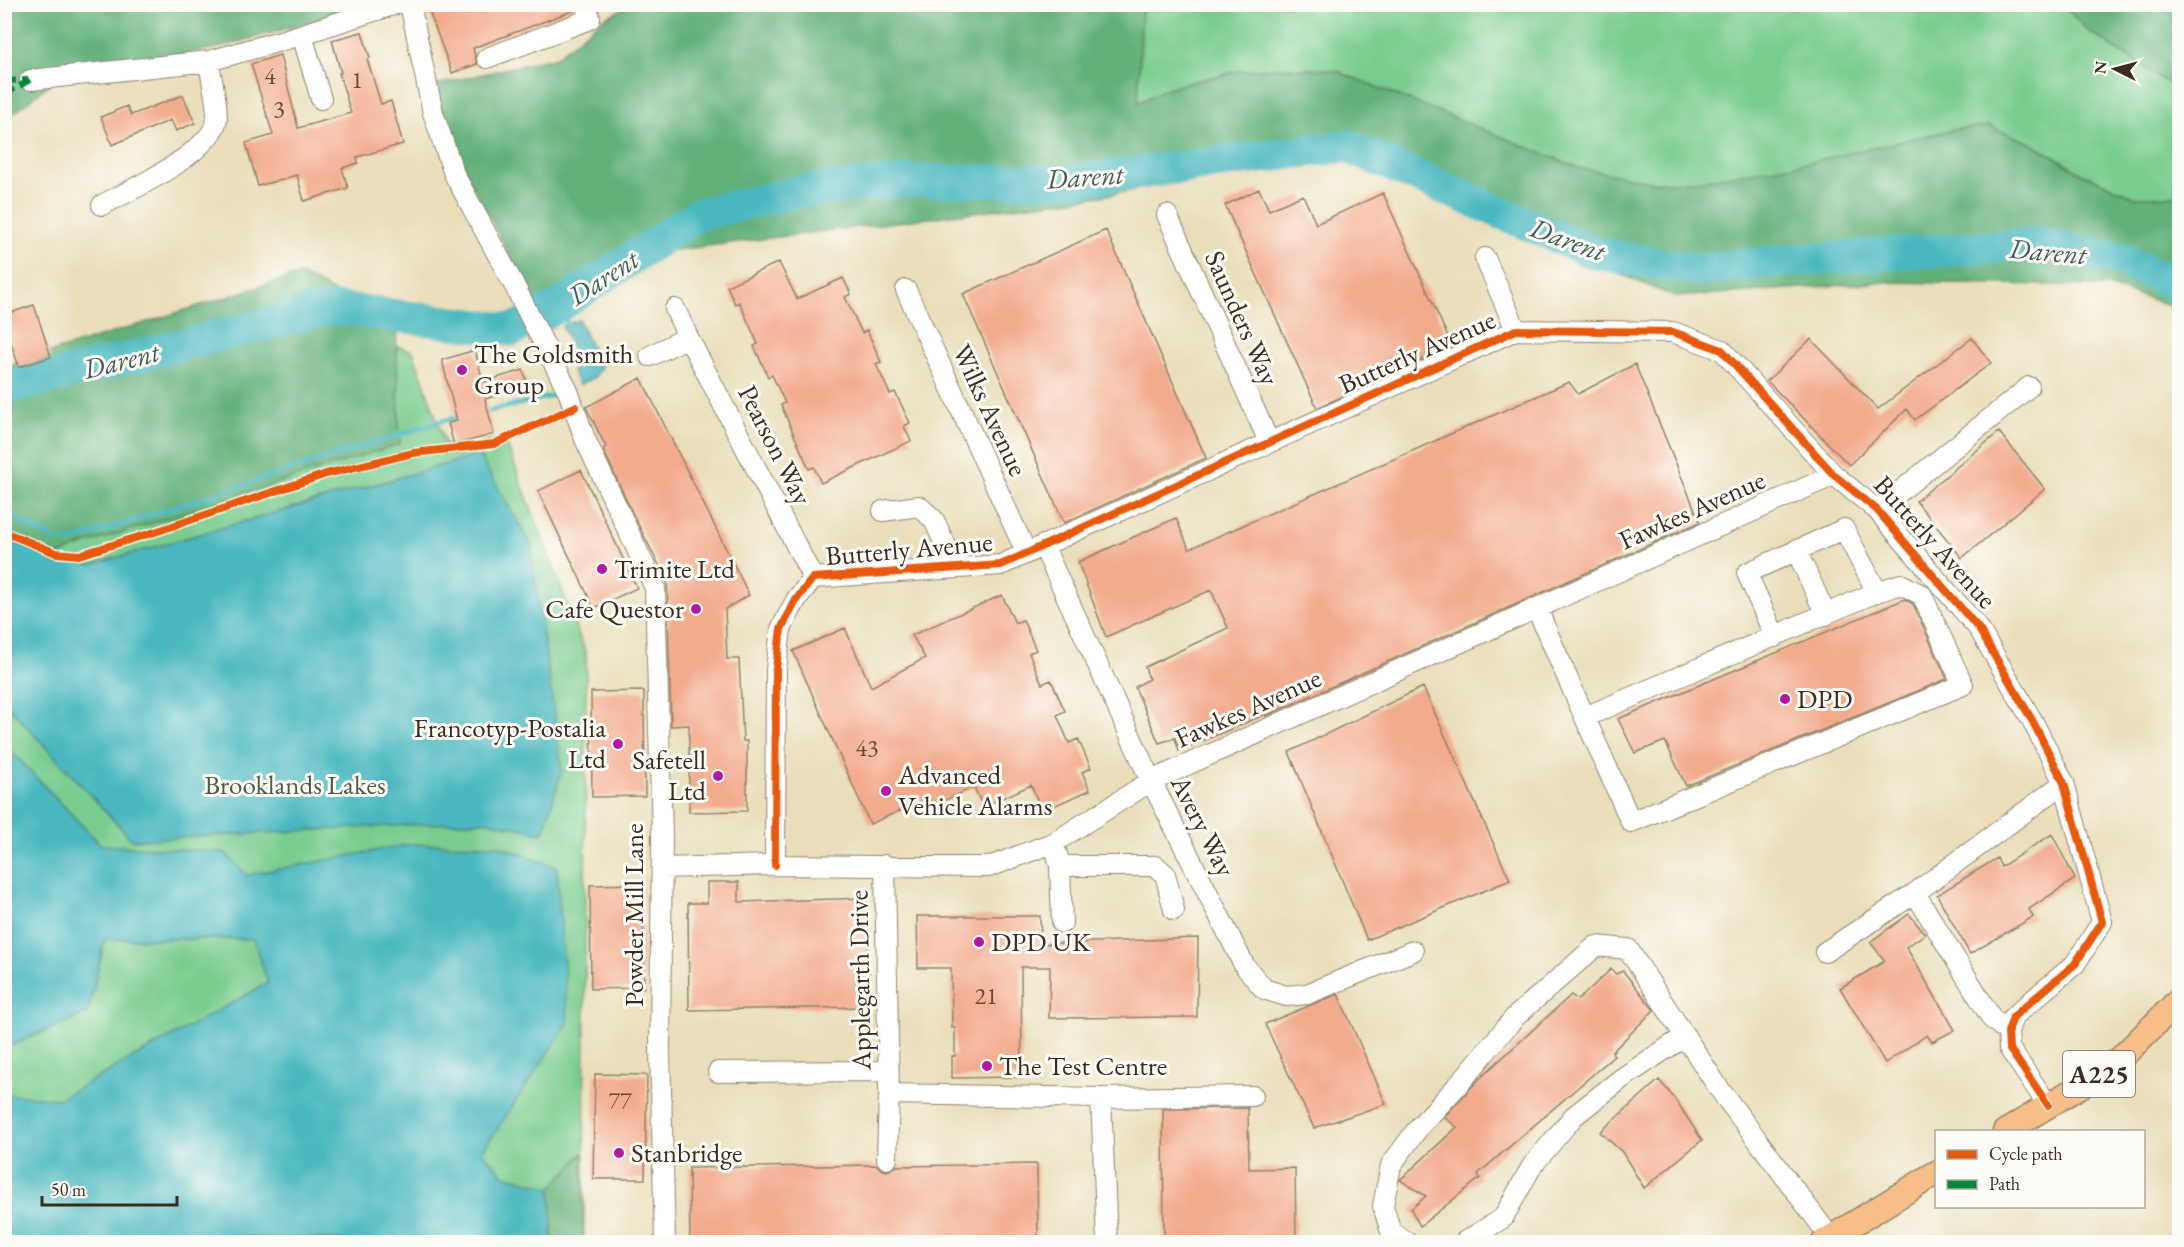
<svg xmlns="http://www.w3.org/2000/svg" width="2184" height="1247" font-family="'EB Garamond',serif">
<style>
.green{fill:#79cc8f;stroke:#5a7b56;stroke-width:1.5}
.forest{fill:#62b07a;stroke:#4e6d4c;stroke-width:1.5}
.water{fill:#49b8c0;stroke:#42716f;stroke-width:1.5}
.lines{fill:none;stroke-linecap:round;stroke-linejoin:round}
.stream{stroke:#49b8c0;stroke-width:5}
.river{stroke:#49b8c0;stroke-width:33}
.building{fill:#f3ab8d}
.minor-casing{stroke:#92846c;stroke-width:22}
.major-casing{stroke:#92846c;stroke-width:27}
.minor{stroke:#fff;stroke-width:20}
.major{stroke:#f7be88;stroke-width:24}
.quiet{stroke:#00873e;stroke-width:6;stroke-dasharray:12 6;stroke-linecap:butt}
.cycleway-casing{stroke:#fdfcf7;stroke-width:11}
.cycleway{stroke:#e8590c;stroke-width:8}
.poi-dot{fill:#b5179e;stroke:#fdfcf7;stroke-width:2}
.labels{text-anchor:middle;stroke-width:6;stroke-linejoin:round;paint-order:stroke}
.number-label{font-size:24px;fill:#694a3a}
.shield{fill:#fdfcf7;stroke:#75695f;stroke-width:1.5}
.shield-label{font-size:26px;font-weight:bold;fill:#3b2a1e}
.street-label{font-size:27px;fill:#3b2a1e;stroke:#fdfcf7}
.poi-label{font-size:27px;fill:#3b2a1e;stroke:#fdfcf7;text-anchor:start}
.park-label{font-size:27px;fill:#4e5b40;stroke:#fdfcf7}
.water-label{font-size:28px;font-style:italic;fill:#405c57;stroke:#fdfcf7}
</style>
<rect width="100%" height="100%" fill="#fdfcf7"/>
<filter id="ink" filterUnits="userSpaceOnUse"><feTurbulence type="fractalNoise" baseFrequency=".0167" numOctaves="2"/><feDisplacementMap in="SourceGraphic" scale="12" xChannelSelector="R" yChannelSelector="G"/><feConvolveMatrix kernelMatrix="1 2 1 2 8 2 1 2 1" color-interpolation-filters="sRGB"/></filter>
<filter id="wash" filterUnits="userSpaceOnUse"><feTurbulence type="fractalNoise" baseFrequency=".008" numOctaves="4" result="noise"/><feDisplacementMap in="SourceGraphic" scale="24" xChannelSelector="R" yChannelSelector="G"/><feGaussianBlur stdDeviation="1.35" result="paint"/><feColorMatrix in="noise" values="0 0 0 0 0 0 0 0 0 0 0 0 0 0 0 0 0 1.4 0 .05"/><feComposite in="paint" operator="in"/></filter>
<g filter="url(#wash)">
<rect width="100%" height="100%" fill="#eadebb"/>
<path class="green" d="M 1142,5 L 2063,5 L 2088,31 L 2179,90 L 2179,196 L 2135,197 L 2081,173 L 2035,145 L 1989,126 L 1952,130 L 1801,164 L 1697,181 L 1654,182 L 1579,168 L 1334,70 L 1281,68 L 1240,71 L 1194,81 L 1138,104 Z
M 333,328 L 413,351 L 446,446 L 493,441 L 504,437 L 586,654 L 584,1242 L 5,1242 L 4,401 Z"/>
<path class="forest" d="M 5,5 L 370,5 L 218,48 L 64,73 L 5,120 Z
M 631,5 L 1142,5 L 1138,103 L 1167,88 L 1240,71 L 1281,68 L 1334,70 L 1579,168 L 1654,182 L 1697,181 L 1801,164 L 1952,130 L 1989,126 L 2035,145 L 2081,173 L 2135,197 L 2179,196 L 2179,308 L 2108,286 L 1888,282 L 1675,297 L 1351,161 L 1226,173 L 1101,196 L 668,251 L 575,310 L 537,307 L 447,137 L 436,85 L 556,57 L 604,18 Z
M 2063,5 L 2179,5 L 2179,90 L 2088,31 Z
M 300,274 L 396,324 L 400,444 L 83,545 L 60,555 L 5,541 L 4,367 Z
M 583,1153 L 583,1242 L 552,1242 L 551,1188 Z
M 208,1235 L 329,1239 L 350,1242 L 199,1242 Z"/>
<path class="water" d="M 579,320 L 601,367 C 597,378 589,381 579,385 L 572,371 L 579,367 L 579,363 L 562,326 Z
M 479,455 L 530,543 L 562,770 L 543,833 L 486,821 L 132,840 L 5,703 L 5,539 L 59,558 L 91,565 Z
M 5,745 L 101,845 L 224,852 L 247,875 L 411,844 L 498,845 L 557,868 L 568,1023 L 482,1152 L 504,1175 L 551,1188 L 552,1242 L 350,1242 L 329,1239 L 159,1234 L 148,1242 L 5,1242 L 5,1094 L 59,1099 L 268,983 L 253,939 L 105,939 L 88,1013 L 5,1048 Z"/>
<g class="lines">
<path class="stream" d="M 559,306 L 570,329
M 482,413 L 552,396 L 561,388
M 4,512 L 56,541 L 72,541 L 441,421 L 461,417"/>
<path class="river" d="M 4,389 L 332,308 L 512,330 L 559,306 L 699,214 L 804,191 L 908,181 L 1080,180 L 1347,146 L 1594,253 L 1697,270 L 1786,261 L 2036,244 L 2120,259 L 2180,287"/>
</g>
<g id="blocks">
<path class="building" d="M 447,4 L 574,4 L 575,10 L 473,48 L 477,64 L 452,73 L 429,11 Z
M 362,32 L 370,58 L 367,59 L 381,104 L 391,101 L 403,144 L 357,157 L 358,163 L 342,168 L 348,188 L 304,201 L 297,175 L 258,186 L 246,143 L 273,135 L 251,64 L 280,55 L 298,128 L 351,113 L 339,73 L 341,73 L 332,40 Z
M 183,95 L 195,123 L 176,131 L 171,120 L 112,145 L 101,117 L 127,106 L 131,115 Z
M 1259,189 L 1269,210 L 1303,195 L 1316,224 L 1383,193 L 1452,346 L 1317,408 L 1225,205 Z
M 1106,230 L 1206,458 L 1064,523 L 963,294 Z
M 779,262 L 797,299 L 843,278 L 851,294 L 845,297 L 862,333 L 867,330 L 881,362 L 876,364 L 890,394 L 895,392 L 910,423 L 904,426 L 911,441 L 821,483 L 814,467 L 809,469 L 781,405 L 785,403 L 772,375 L 768,377 L 754,346 L 758,344 L 739,302 L 735,304 L 727,286 Z
M 34,305 L 51,357 L 19,367 L 4,321 L 4,315 Z
M 1972,338 L 1991,363 L 1915,420 L 1907,409 L 1849,465 L 1767,381 L 1811,339 L 1878,409 Z
M 475,350 L 483,382 L 523,370 L 528,386 L 485,399 L 494,434 L 454,445 L 448,423 L 457,421 L 442,360 Z
M 1635,364 L 1700,522 L 1266,716 L 1266,714 L 1179,751 L 1175,738 L 1159,743 L 1135,687 L 1149,679 L 1145,667 L 1228,628 L 1211,590 L 1106,637 L 1078,562 L 1176,518 L 1189,549 L 1569,382 L 1578,394 Z
M 641,378 L 749,595 L 725,609 L 727,659 L 739,659 L 743,741 L 747,741 L 747,811 L 689,812 L 689,725 L 671,726 L 667,573 L 664,575 L 632,512 L 603,449 L 606,447 L 586,407 Z
M 1999,432 L 2045,489 L 1962,558 L 1916,501 Z
M 581,470 L 637,588 L 594,608 L 538,491 Z
M 1002,595 L 1015,623 L 1023,620 L 1036,650 L 1029,653 L 1042,684 L 1051,680 L 1065,711 L 1057,715 L 1069,743 L 1078,739 L 1091,768 L 1082,772 L 1090,790 L 1042,811 L 1031,785 L 983,807 L 974,787 L 932,806 L 929,798 L 870,824 L 793,651 L 845,628 L 871,687 L 925,658 L 912,635 Z
M 1905,599 L 1913,604 L 1947,679 L 1686,786 L 1665,741 L 1635,753 L 1618,719 Z
M 1423,687 L 1510,880 L 1367,940 L 1289,752 Z
M 644,691 L 645,796 L 592,797 L 591,692 Z
M 2052,834 L 2075,879 L 2029,909 L 2033,917 L 1970,954 L 1937,895 L 1997,858 L 2001,867 Z
M 707,882 L 739,882 L 739,902 L 867,898 L 870,1007 L 689,1010 L 688,903 L 707,903 Z
M 643,884 L 644,988 L 591,989 L 590,885 Z
M 1909,914 L 1925,934 L 1906,947 L 1955,1030 L 1932,1042 L 1927,1035 L 1885,1063 L 1840,988 L 1885,961 L 1870,942 Z
M 917,916 L 1040,916 L 1041,944 L 1198,938 L 1197,1017 L 1049,1018 L 1050,967 L 1021,967 L 1022,1077 L 952,1078 L 952,1056 L 955,1056 L 955,1028 L 952,1028 L 951,968 L 918,968 Z
M 1611,969 L 1616,974 L 1623,971 L 1654,1010 L 1612,1052 L 1614,1056 L 1478,1174 L 1480,1178 L 1420,1226 L 1411,1209 L 1426,1196 L 1400,1180 L 1457,1127 L 1444,1117 L 1478,1080 L 1571,995 L 1578,1000 Z
M 1338,994 L 1386,1104 L 1314,1128 L 1265,1024 Z
M 595,1074 L 647,1075 L 645,1179 L 593,1179 Z
M 1659,1080 L 1675,1099 L 1702,1140 L 1644,1188 L 1622,1152 L 1600,1132 Z
M 1248,1108 L 1249,1169 L 1295,1168 L 1296,1242 L 1164,1242 L 1163,1109 Z
M 1037,1164 L 1038,1242 L 690,1242 L 689,1168 L 877,1165 L 881,1169 L 887,1171 L 897,1166 Z"/>
</g>
</g>
<g filter="url(#ink)">
<use href="#blocks" fill-opacity="0" stroke="#92846c" stroke-width="1.5"/>
<g class="lines">
<g class="minor-casing">
<path id="minor" d="M 410,4 L 433,113 L 454,174 L 514,285 L 568,391 L 585,439 L 655,588 L 662,834 L 660,1049 L 665,1242
M 302,35 L 321,99
M 487,58 L 590,19 L 586,4
M 30,80 L 209,61 L 287,39 L 396,4
M 102,205 C 129,191 216,151 217,117 C 217,99 211,79 209,61
M 1167,215 L 1269,442
M 1485,258 L 1516,330
M 906,290 L 1026,552
M 675,309 L 688,337
M 650,356 L 688,337 L 813,578
M 1877,510 L 2029,387
M 883,511 L 919,506 L 934,520 L 956,568
M 1043,545 L 1151,781 L 1244,965 L 1264,989 L 1286,996 L 1307,994 L 1413,951
M 1796,550 L 1826,615
M 1537,609 L 1631,822 L 1963,685 L 1922,595 L 1901,584 L 1877,592 L 1585,717
M 1775,637 L 1747,573 L 1844,529 L 1877,592
M 1057,854 L 1060,866 L 1062,923
M 775,865 L 776,669 L 781,629 L 796,600 L 813,578 L 1001,565 L 1516,330 L 1673,332 L 1722,350 L 1834,475 L 1877,510 L 1979,629 L 2032,720 L 2064,783 L 2102,922 L 2075,964 L 2013,1017 L 2008,1032 L 2009,1048 L 2048,1105
M 885,865 L 889,1094 L 1101,1098 L 1107,1242
M 1060,866 L 1156,866 L 1165,874 L 1174,910
M 662,868 L 775,865 L 989,867 L 1055,842 L 1151,781 L 1834,475
M 1915,893 L 2064,783
M 1825,952 L 1915,893 L 1992,1019 L 2008,1032
M 718,1072 L 888,1071
M 1101,1098 L 1253,1096
M 887,1159 L 889,1094
M 1407,1242 L 1391,1232 L 1383,1206 L 1391,1165 L 1419,1127 L 1459,1084 L 1515,1017 L 1596,946 L 1628,949 L 1720,1090 L 1830,1237
M 1464,1242 L 1503,1218 L 1532,1166 L 1574,1116 L 1621,1079 L 1685,1036"/>
</g>
<g class="major-casing">
<path id="major" d="M 2005,1132 L 2113,1066 L 2180,999
M 1824,1242 L 1936,1173"/>
</g>
<use href="#minor" class="minor"/>
<use href="#major" class="major"/>
<path class="quiet" d="M 4,81 L 28,80
M 4,95 L 30,80"/>
<g class="cycleway-casing">
<path id="cycleway" d="M 4,532 L 56,553 L 79,555 L 155,532 L 326,474 L 413,453 L 494,444 L 575,407
M 775,865 L 776,669 L 781,629 L 796,600 L 813,578 L 1001,565 L 1516,330 L 1673,332 L 1722,350 L 1834,475 L 1877,510 L 1979,629 L 2032,720 L 2064,783 L 2102,922 L 2075,964 L 2013,1017 L 2008,1032 L 2009,1048 L 2048,1105"/>
</g>
<use href="#cycleway" class="cycleway"/>
</g>
</g>
<g class="poi-dot">
<circle cx="462" cy="370" r="6"/>
<circle cx="602" cy="569" r="6"/>
<circle cx="696" cy="609" r="6"/>
<circle cx="1785" cy="699" r="6"/>
<circle cx="618" cy="744" r="6"/>
<circle cx="718" cy="776" r="6"/>
<circle cx="886" cy="791" r="6"/>
<circle cx="979" cy="942" r="6"/>
<circle cx="987" cy="1066" r="6"/>
<circle cx="619" cy="1153" r="6"/>
</g>
<g class="labels">
<g class="number-label">
<text x="270" y="84">4</text>
<text x="357" y="88">1</text>
<text x="279" y="117">3</text>
<text x="867" y="756">43</text>
<text x="986" y="1004">21</text>
<text x="620" y="1109">77</text>
</g>
<rect class="shield" x="2063" y="1051" width="72" height="46" rx="4.5"/>
<g class="shield-label">
<text x="2099" y="1083">A225</text>
</g>
<g class="street-label">
<text transform="translate(1242 318) rotate(66)" y="9">Saunders Way</text>
<text transform="translate(1417 352) rotate(-24)" y="9">Butterly Avenue</text>
<text transform="translate(990 410) rotate(65)" y="9">Wilks Avenue</text>
<text transform="translate(775 445) rotate(63)" y="9">Pearson Way</text>
<text transform="translate(1692 510) rotate(-24)" y="9">Fawkes Avenue</text>
<text transform="translate(1935 542) rotate(48)" y="9">Butterly Avenue</text>
<text transform="translate(909 549) rotate(-5)" y="9">Butterly Avenue</text>
<text transform="translate(1248 708) rotate(-24)" y="9">Fawkes Avenue</text>
<text transform="translate(1203 826) rotate(63)" y="9">Avery Way</text>
<text transform="translate(634 915) rotate(-90)" y="9">Powder Mill Lane</text>
<text transform="translate(860 980) rotate(-91)" y="9">Applegarth Drive</text>
</g>
<g class="poi-label">
<text x="474" y="363">The Goldsmith<tspan x="474" dy="31">Group</tspan></text>
<text x="614" y="578">Trimite Ltd</text>
<text x="684" y="618" text-anchor="end">Cafe Questor</text>
<text x="1797" y="708">DPD</text>
<text x="606" y="737" text-anchor="end">Francotyp-Postalia<tspan x="606" dy="31">Ltd</tspan></text>
<text x="706" y="769" text-anchor="end">Safetell<tspan x="706" dy="31">Ltd</tspan></text>
<text x="898" y="784">Advanced<tspan x="898" dy="31">Vehicle Alarms</tspan></text>
<text x="991" y="951">DPD UK</text>
<text x="999" y="1075">The Test Centre</text>
<text x="631" y="1162">Stanbridge</text>
</g>
<g class="park-label">
<text x="295" y="794">Brooklands Lakes</text>
</g>
<g class="water-label">
<text transform="translate(1085 176) rotate(-4)" y="10">Darent</text>
<text transform="translate(1568 239) rotate(20)" y="10">Darent</text>
<text transform="translate(2048 251) rotate(5)" y="10">Darent</text>
<text transform="translate(603 277) rotate(-33)" y="10">Darent</text>
<text transform="translate(121 360) rotate(-14)" y="10">Darent</text>
</g>
</g>
<rect width="2184" height="1247" fill="none" stroke="#fdfcf7" stroke-width="24"/>
<rect x="1935" y="1130" width="210" height="78" fill="#fdfcf7" stroke="#afa8a0" stroke-width="1.5"/>
<rect x="1947" y="1150" width="30" height="9" fill="#e8590c" stroke="#afa8a0" stroke-width="1.5"/>
<text x="1989" y="1160" font-size="18" fill="#3b2a1e">Cycle path</text>
<rect x="1947" y="1180" width="30" height="9" fill="#00873e" stroke="#afa8a0" stroke-width="1.5"/>
<text x="1989" y="1190" font-size="18" fill="#3b2a1e">Path</text>
<g transform="translate(2115 69) rotate(276)" stroke="#fdfcf7" stroke-width="4.5" paint-order="stroke">
<path d="M0-4.5L10 22L0 15L-10 22Z" fill="#3b2a1e"/>
<text y="-9" font-size="16" font-weight="bold" text-anchor="middle" fill="#3b2a1e">N</text>
</g>
<path d="M42 1196v9h135v-9" fill="none" stroke="#3b2a1e" stroke-width="3"/>
<text x="51" y="1196" font-size="18" fill="#3b2a1e" stroke="#fdfcf7" stroke-width="4.5" paint-order="stroke">50 m</text>
</svg>
